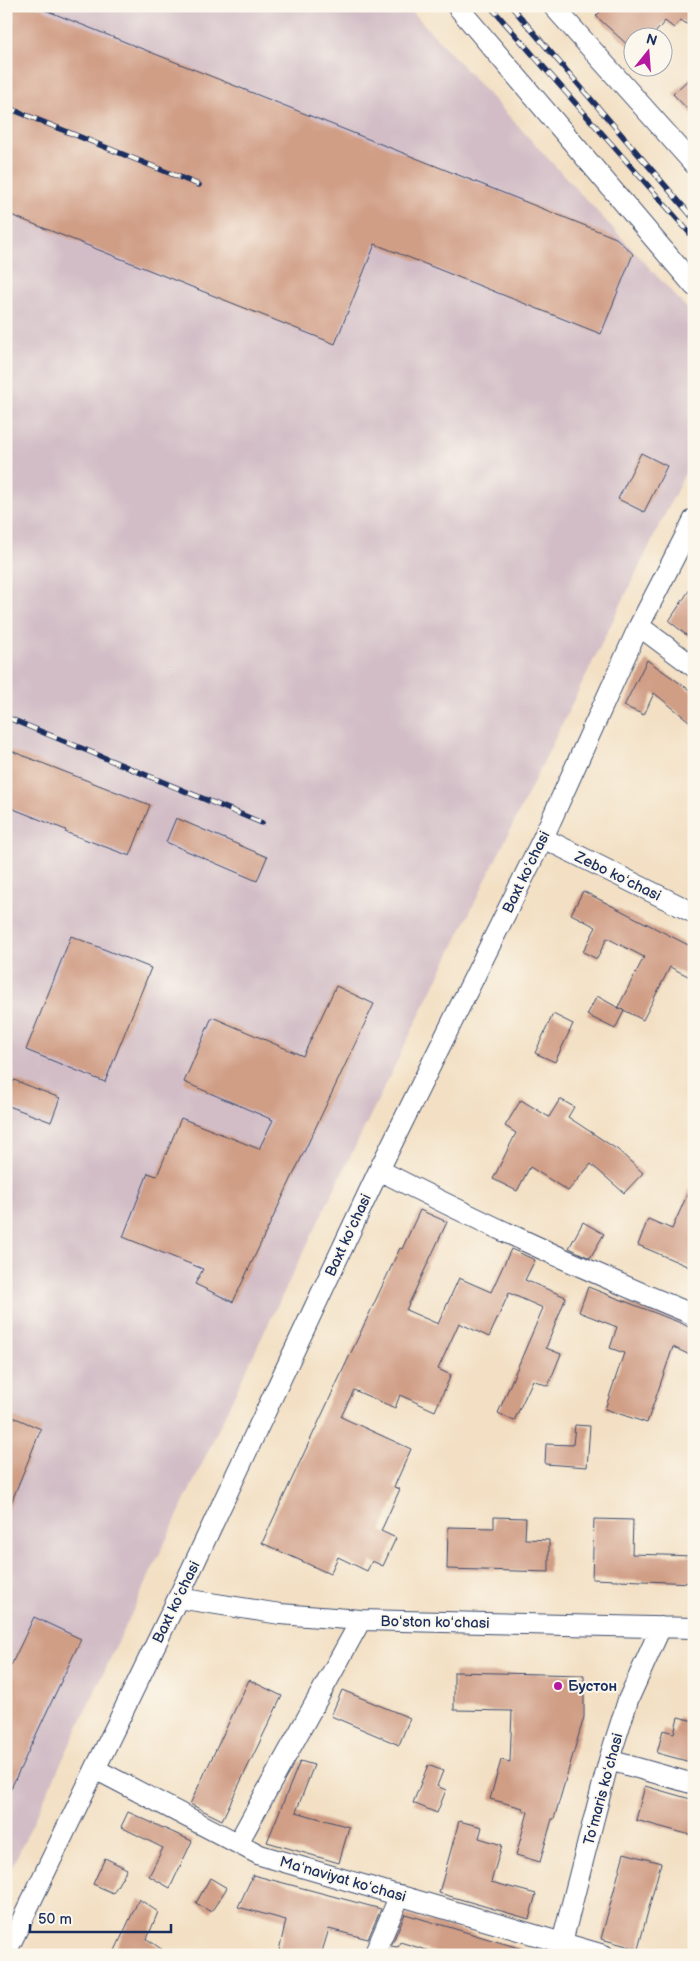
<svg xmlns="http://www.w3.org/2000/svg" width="700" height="1961" font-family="'Balsamiq Sans',sans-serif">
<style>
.industrial{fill:#d2bdc6}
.building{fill:#d09d85}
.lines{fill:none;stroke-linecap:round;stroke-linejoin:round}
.street-casing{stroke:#3b4a6d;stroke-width:22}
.street{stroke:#fff;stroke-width:20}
.rail-casing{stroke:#1b2f5e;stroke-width:5.5}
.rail{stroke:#fbf7ec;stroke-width:4;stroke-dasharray:11;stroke-linecap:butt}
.poi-dot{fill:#b5179e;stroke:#fbf7ec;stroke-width:2}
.labels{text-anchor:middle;stroke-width:4;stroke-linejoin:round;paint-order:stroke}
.street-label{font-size:15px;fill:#1b2f5e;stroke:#fbf7ec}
.poi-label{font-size:15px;font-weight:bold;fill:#1b2f5e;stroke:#fbf7ec;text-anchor:start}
</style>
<rect width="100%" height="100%" fill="#fbf7ec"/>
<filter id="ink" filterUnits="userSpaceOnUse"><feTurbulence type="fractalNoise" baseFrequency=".02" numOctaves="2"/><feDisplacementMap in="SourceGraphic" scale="10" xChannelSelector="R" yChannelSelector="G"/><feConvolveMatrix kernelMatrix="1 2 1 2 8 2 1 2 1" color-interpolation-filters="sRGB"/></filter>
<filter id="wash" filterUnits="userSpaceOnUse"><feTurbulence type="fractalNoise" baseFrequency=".0096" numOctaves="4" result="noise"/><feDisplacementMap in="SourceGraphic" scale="20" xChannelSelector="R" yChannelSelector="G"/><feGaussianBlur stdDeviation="1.12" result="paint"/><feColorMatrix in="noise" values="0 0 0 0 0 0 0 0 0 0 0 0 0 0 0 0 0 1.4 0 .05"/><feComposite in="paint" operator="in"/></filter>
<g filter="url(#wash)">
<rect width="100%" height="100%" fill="#f3e0c4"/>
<path class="industrial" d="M 6,6 L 407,6 L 694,316 L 694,455 L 259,1343 L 6,1880 Z"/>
<g id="blocks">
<path class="building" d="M 6,6 L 35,6 L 616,238 L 633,254 L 601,334 L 375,244 L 335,344 L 6,213 Z
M 606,6 L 694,6 L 694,18 L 688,25 L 681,20 L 674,28 L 665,21 L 651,38 L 632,38 L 632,49 L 596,16 Z
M 694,74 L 694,116 L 673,94 Z
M 641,453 L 667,466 L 644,512 L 618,499 Z
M 694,583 L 694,641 L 669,621 Z
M 647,660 L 694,693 L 694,725 L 654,693 L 644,715 L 624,706 Z
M 6,749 L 150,805 L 130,856 L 65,832 L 66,830 L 6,806 Z
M 176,818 L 267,857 L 257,881 L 166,842 Z
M 583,891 L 694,948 L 694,979 L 670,967 L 643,1020 L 618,1007 L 644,957 L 607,938 L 597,959 L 583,952 L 596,927 L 571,914 Z
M 71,936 L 151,968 L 105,1082 L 26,1050 Z
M 336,986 L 374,1004 L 233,1302 L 195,1284 L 203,1269 L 123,1237 L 148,1173 L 157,1176 L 181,1118 L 259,1149 L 273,1120 L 184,1082 L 212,1017 L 303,1056 Z
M 597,996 L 624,1011 L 615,1029 L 587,1015 Z
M 553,1014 L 573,1024 L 555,1062 L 535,1053 Z
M 14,1080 L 60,1098 L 51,1122 L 6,1105 L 6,1099 Z
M 560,1099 L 574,1107 L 568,1117 L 618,1150 L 643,1173 L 624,1193 L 591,1164 L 568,1191 L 530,1167 L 517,1191 L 493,1179 L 516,1133 L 505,1126 L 521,1100 L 549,1117 Z
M 694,1179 L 694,1269 L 638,1245 L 648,1219 L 672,1229 Z
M 420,1210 L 447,1222 L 406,1310 L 438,1324 L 459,1278 L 491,1292 L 511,1249 L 535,1260 L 525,1280 L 566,1297 L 546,1348 L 561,1354 L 548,1386 L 533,1380 L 514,1421 L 498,1413 L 543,1308 L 509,1293 L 489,1337 L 459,1323 L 438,1369 L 451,1375 L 435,1411 L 400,1395 L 395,1408 L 354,1390 L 341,1417 L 411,1449 L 394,1487 L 400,1489 L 381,1531 L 396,1538 L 383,1566 L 372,1561 L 367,1571 L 338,1557 L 330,1574 L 262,1543 L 400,1248 L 402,1249 Z
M 583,1222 L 604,1234 L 590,1258 L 569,1248 Z
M 588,1287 L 681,1323 L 694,1330 L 694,1357 L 673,1347 L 647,1423 L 605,1409 L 624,1353 L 610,1348 L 617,1327 L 579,1312 Z
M 6,1414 L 41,1429 L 7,1513 L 6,1513 Z
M 575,1425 L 590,1426 L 587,1467 L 545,1464 L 546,1444 L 573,1445 Z
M 494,1517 L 526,1518 L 525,1539 L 549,1540 L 549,1572 L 447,1569 L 448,1527 L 494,1528 Z
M 594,1519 L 633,1520 L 632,1554 L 694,1556 L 694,1583 L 592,1579 Z
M 34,1617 L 81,1639 L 6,1799 L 6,1676 Z
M 454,1672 L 584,1675 L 584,1717 L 554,1819 L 552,1819 L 540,1862 L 516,1855 L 528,1812 L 522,1810 L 523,1808 L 490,1799 L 501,1760 L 510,1762 L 512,1711 L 454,1710 Z
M 249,1680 L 282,1696 L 222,1820 L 190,1804 Z
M 342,1690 L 410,1718 L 399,1745 L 331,1716 Z
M 678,1717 L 694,1721 L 694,1763 L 657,1753 L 663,1730 L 674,1733 Z
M 300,1761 L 314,1765 L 296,1812 L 349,1827 L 339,1863 L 267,1842 Z
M 428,1765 L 443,1771 L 437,1786 L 446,1790 L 437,1813 L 413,1803 Z
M 645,1786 L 694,1800 L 694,1836 L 636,1820 Z
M 128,1812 L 192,1841 L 170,1888 L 149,1876 L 163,1848 L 121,1827 Z
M 459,1821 L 482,1827 L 479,1838 L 502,1845 L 491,1882 L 536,1894 L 529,1919 L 439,1893 Z
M 624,1853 L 661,1863 L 638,1949 L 601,1939 Z
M 105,1858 L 127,1869 L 113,1893 L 93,1884 Z
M 253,1875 L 295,1886 L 381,1909 L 368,1939 L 329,1929 L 321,1955 L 278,1955 L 286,1920 L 238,1907 Z
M 210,1878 L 227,1888 L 211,1912 L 196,1903 Z
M 139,1899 L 158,1912 L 147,1939 L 170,1955 L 113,1955 Z
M 405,1914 L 529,1951 L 528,1955 L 443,1955 L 400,1942 L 398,1947 L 391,1946 Z"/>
</g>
</g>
<g filter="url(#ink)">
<use href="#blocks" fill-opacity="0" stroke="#3b4a6d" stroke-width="1"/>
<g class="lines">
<g class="street-casing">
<path id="street" d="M 457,6 L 694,286
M 553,6 L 694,164
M 639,626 L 694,667
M 543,838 L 694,913
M 379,1170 C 482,1223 587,1271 694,1315
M 178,1598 L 280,1614 L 361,1620 L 694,1628
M 609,1760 L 694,1784
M 95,1769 L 260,1855 L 604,1955
M 238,1843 L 361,1620
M 6,1953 L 178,1598 L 379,1170 L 543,838 L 639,626 L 694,519
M 559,1954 L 609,1760 L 628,1700 L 661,1627
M 374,1955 L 400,1895"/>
</g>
<use href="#street" class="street"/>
<g class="rail-casing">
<path id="rail" d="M 490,6 L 694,238
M 511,6 L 694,219
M 6,107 L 199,185
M 6,717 L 262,823"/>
</g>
<use href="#rail" class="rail"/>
</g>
</g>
<circle class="poi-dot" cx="558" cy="1686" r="5"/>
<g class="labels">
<g class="street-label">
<text transform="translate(526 872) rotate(-64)" y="5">Baxt koʻchasi</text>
<text transform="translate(618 876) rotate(26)" y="5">Zebo koʻchasi</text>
<text transform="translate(348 1235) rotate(-65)" y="5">Baxt koʻchasi</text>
<text transform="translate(176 1602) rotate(-64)" y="5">Baxt koʻchasi</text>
<text transform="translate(435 1622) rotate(1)" y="5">Boʻston koʻchasi</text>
<text transform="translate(603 1789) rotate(-75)" y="5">Toʻmaris koʻchasi</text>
<text transform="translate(343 1879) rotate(16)" y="5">Maʻnaviyat koʻchasi</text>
</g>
<g class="poi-label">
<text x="568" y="1691">Бустон</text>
</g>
</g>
<rect width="700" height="1961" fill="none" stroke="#fbf7ec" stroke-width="25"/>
<g transform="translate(648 52) rotate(17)"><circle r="24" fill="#fbf7ec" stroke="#a1a7b3"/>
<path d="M0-4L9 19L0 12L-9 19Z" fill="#b5179e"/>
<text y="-8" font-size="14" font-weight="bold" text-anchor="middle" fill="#1b2f5e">N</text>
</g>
<path d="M30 1924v8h141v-8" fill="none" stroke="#1b2f5e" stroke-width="2.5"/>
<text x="38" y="1924" font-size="15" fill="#1b2f5e" stroke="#fbf7ec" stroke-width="4" paint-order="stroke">50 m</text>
</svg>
